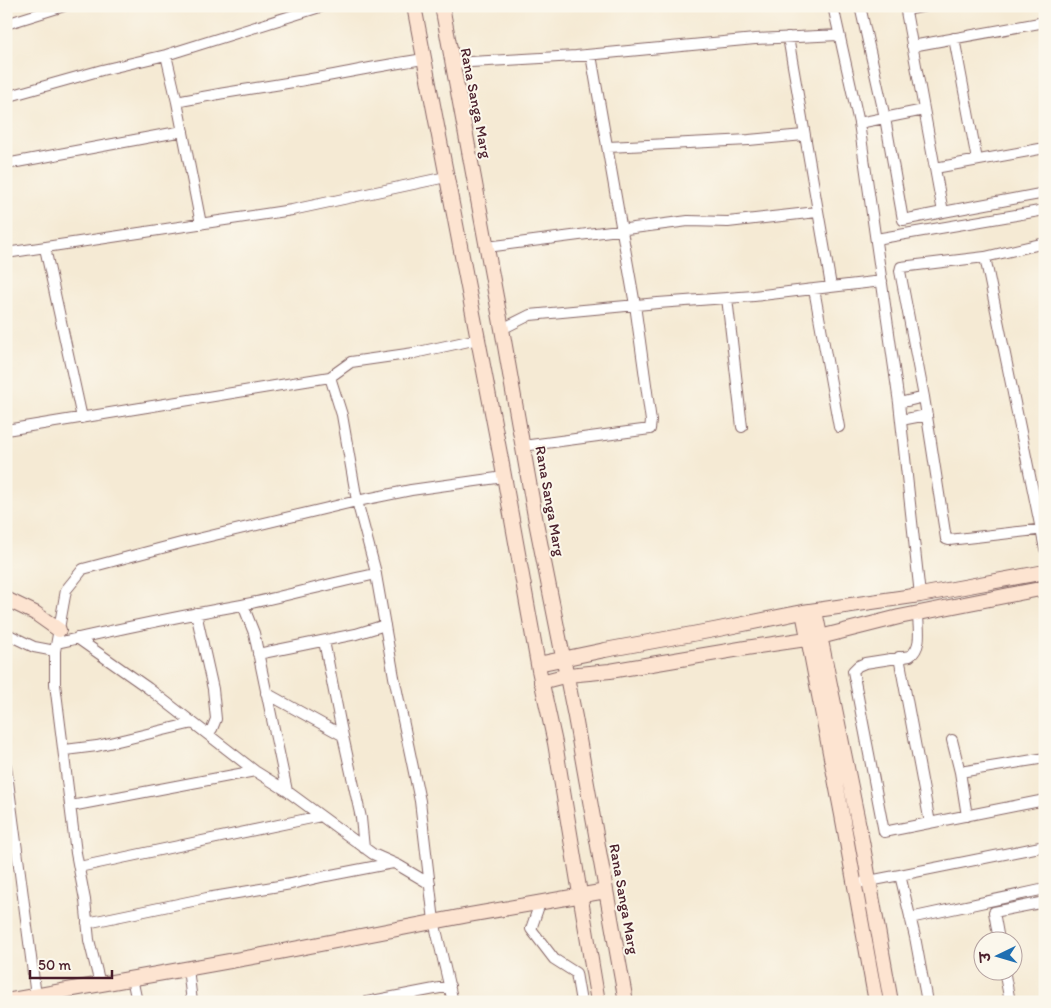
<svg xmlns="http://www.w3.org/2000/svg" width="1051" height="1008" font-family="Itim,'Playpen Sans Deva',sans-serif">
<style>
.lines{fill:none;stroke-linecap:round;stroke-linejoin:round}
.street-casing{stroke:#866666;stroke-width:12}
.secondary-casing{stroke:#866666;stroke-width:16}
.street{stroke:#fff;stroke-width:10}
.secondary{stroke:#fde4d1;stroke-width:14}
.labels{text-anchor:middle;stroke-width:4;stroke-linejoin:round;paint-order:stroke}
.street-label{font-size:15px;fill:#4a1f2b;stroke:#fbf7ec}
</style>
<rect width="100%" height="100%" fill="#fbf7ec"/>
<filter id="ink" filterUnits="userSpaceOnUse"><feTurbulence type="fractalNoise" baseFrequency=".02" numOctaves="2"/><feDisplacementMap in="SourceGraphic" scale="10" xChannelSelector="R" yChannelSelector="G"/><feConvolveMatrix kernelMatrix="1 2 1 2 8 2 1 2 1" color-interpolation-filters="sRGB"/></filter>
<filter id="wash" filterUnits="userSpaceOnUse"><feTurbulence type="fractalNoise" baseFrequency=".0096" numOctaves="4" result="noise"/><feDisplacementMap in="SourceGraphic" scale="20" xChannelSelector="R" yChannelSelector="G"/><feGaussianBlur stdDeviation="1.12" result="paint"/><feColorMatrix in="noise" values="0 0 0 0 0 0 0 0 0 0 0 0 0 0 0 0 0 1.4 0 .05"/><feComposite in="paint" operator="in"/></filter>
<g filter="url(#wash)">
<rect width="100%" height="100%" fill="#f5ead4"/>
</g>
<g filter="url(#ink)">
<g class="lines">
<g class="street-casing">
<path id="street" d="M 833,6 L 859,123 L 899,403 L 920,595
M 860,6 L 885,118 L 903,220 L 943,212 L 905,6
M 906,10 L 926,6
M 6,24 L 64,6
M 788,37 L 831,286
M 954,38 L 977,160
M 912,46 L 1045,22
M 166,55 L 177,102 L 201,224
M 452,63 L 576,56 L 755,39 L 839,35
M 6,97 L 102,70 L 166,55 L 323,6
M 177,102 C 218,93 258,88 299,81 C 341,74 382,65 424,59
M 859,123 L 924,110
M 608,147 L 749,140 L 804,135
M 6,164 L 183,131
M 935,168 L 1045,148
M 943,212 L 1045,193
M 876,239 L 1045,210
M 487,247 L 688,221 L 728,222 L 817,212
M 45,248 L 82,418
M 6,253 L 292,210 L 446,177
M 985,257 L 1045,243
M 814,289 L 839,427
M 727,298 L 742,427
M 502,329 L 530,315 L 658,303 L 754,296 L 882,281
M 330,377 L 351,362 L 414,353 L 478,339
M 924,397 L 946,539 L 949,540 L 1045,529
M 899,403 L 924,397 L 900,271 L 901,267 L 985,257 L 1045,549
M 901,420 L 927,415
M 6,430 L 330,377 L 342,415 L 357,501 L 375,569 L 394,677 L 420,801 L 434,921 L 453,1002
M 523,446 L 650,429 L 651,421 L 635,305 L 591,55
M 243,605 L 254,633 L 287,791 L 373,854 L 398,865 L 430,884
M 196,613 L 213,689 L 216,719 L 212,729 L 206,733
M 918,613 C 918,628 923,647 910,656 L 865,663 L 858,666 L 853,671 L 884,832 L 1045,800
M 6,632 L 9,635 L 34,647 L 55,651
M 77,638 L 148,688 L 255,771 L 287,791
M 324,641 L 341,727 L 361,818 L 364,848
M 57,643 C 118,629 180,616 242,605 C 287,596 331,583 376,574
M 258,654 L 356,634 L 385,625
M 899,657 L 930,823
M 266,693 L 342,735
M 952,740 L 960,772 L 967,816
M 65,750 L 97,746 L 193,723
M 6,766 L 36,996
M 960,772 L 1045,758
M 71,806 L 255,771
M 79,867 L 321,816
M 900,875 L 1045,846
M 864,882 L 900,875 L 915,937 L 927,1002
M 540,903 L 531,929 L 554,959 L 576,973 L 581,1002
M 910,918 L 1045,889
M 87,923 L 207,898 L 291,884 L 326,876 L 393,863
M 999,940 L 994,912 L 1045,902
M 188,968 L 192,1002
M 1004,970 L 1010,1002
M 132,978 L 137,1002
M 100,984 L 89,940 L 85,900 L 76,853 L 55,684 L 55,651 L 66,590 L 83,569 L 181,543 L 357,501 L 411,490 L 504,477
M 367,1002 L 450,986"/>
</g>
<g class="secondary-casing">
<path id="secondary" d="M 414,6 L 501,459 L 539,670 L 555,743 L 598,1002
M 442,6 L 502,329 L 536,522 L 575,717 L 626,1002
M 6,599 L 35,613 L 59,630
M 815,611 L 862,841 L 891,1002
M 803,612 L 842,815 L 876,1002
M 538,664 L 605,650 L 714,630 L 803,612 L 920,595 L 1045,572
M 541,682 L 568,675 L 610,671 L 746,648 L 820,637 L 899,617 L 1045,588
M 6,1001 L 258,956 L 469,915 L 606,891"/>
</g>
<use href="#street" class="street"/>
<use href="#secondary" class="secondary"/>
</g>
</g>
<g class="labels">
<g class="street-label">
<text transform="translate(476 103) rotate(79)" y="5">Rana Sanga Marg</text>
<text transform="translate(550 501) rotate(80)" y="5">Rana Sanga Marg</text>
<text transform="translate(624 899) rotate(80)" y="5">Rana Sanga Marg</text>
</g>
</g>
<rect width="1051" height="1008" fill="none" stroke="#fbf7ec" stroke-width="25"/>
<g transform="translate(998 956) rotate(265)"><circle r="24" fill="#fbf7ec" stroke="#b4a19f"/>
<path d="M0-4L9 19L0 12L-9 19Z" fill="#1f6fb2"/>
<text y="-8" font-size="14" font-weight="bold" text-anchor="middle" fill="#4a1f2b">उ</text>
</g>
<path d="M30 970v8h82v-8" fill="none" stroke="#4a1f2b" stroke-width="2.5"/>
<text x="38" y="970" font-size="15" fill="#4a1f2b" stroke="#fbf7ec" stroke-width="4" paint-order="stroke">50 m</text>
</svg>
